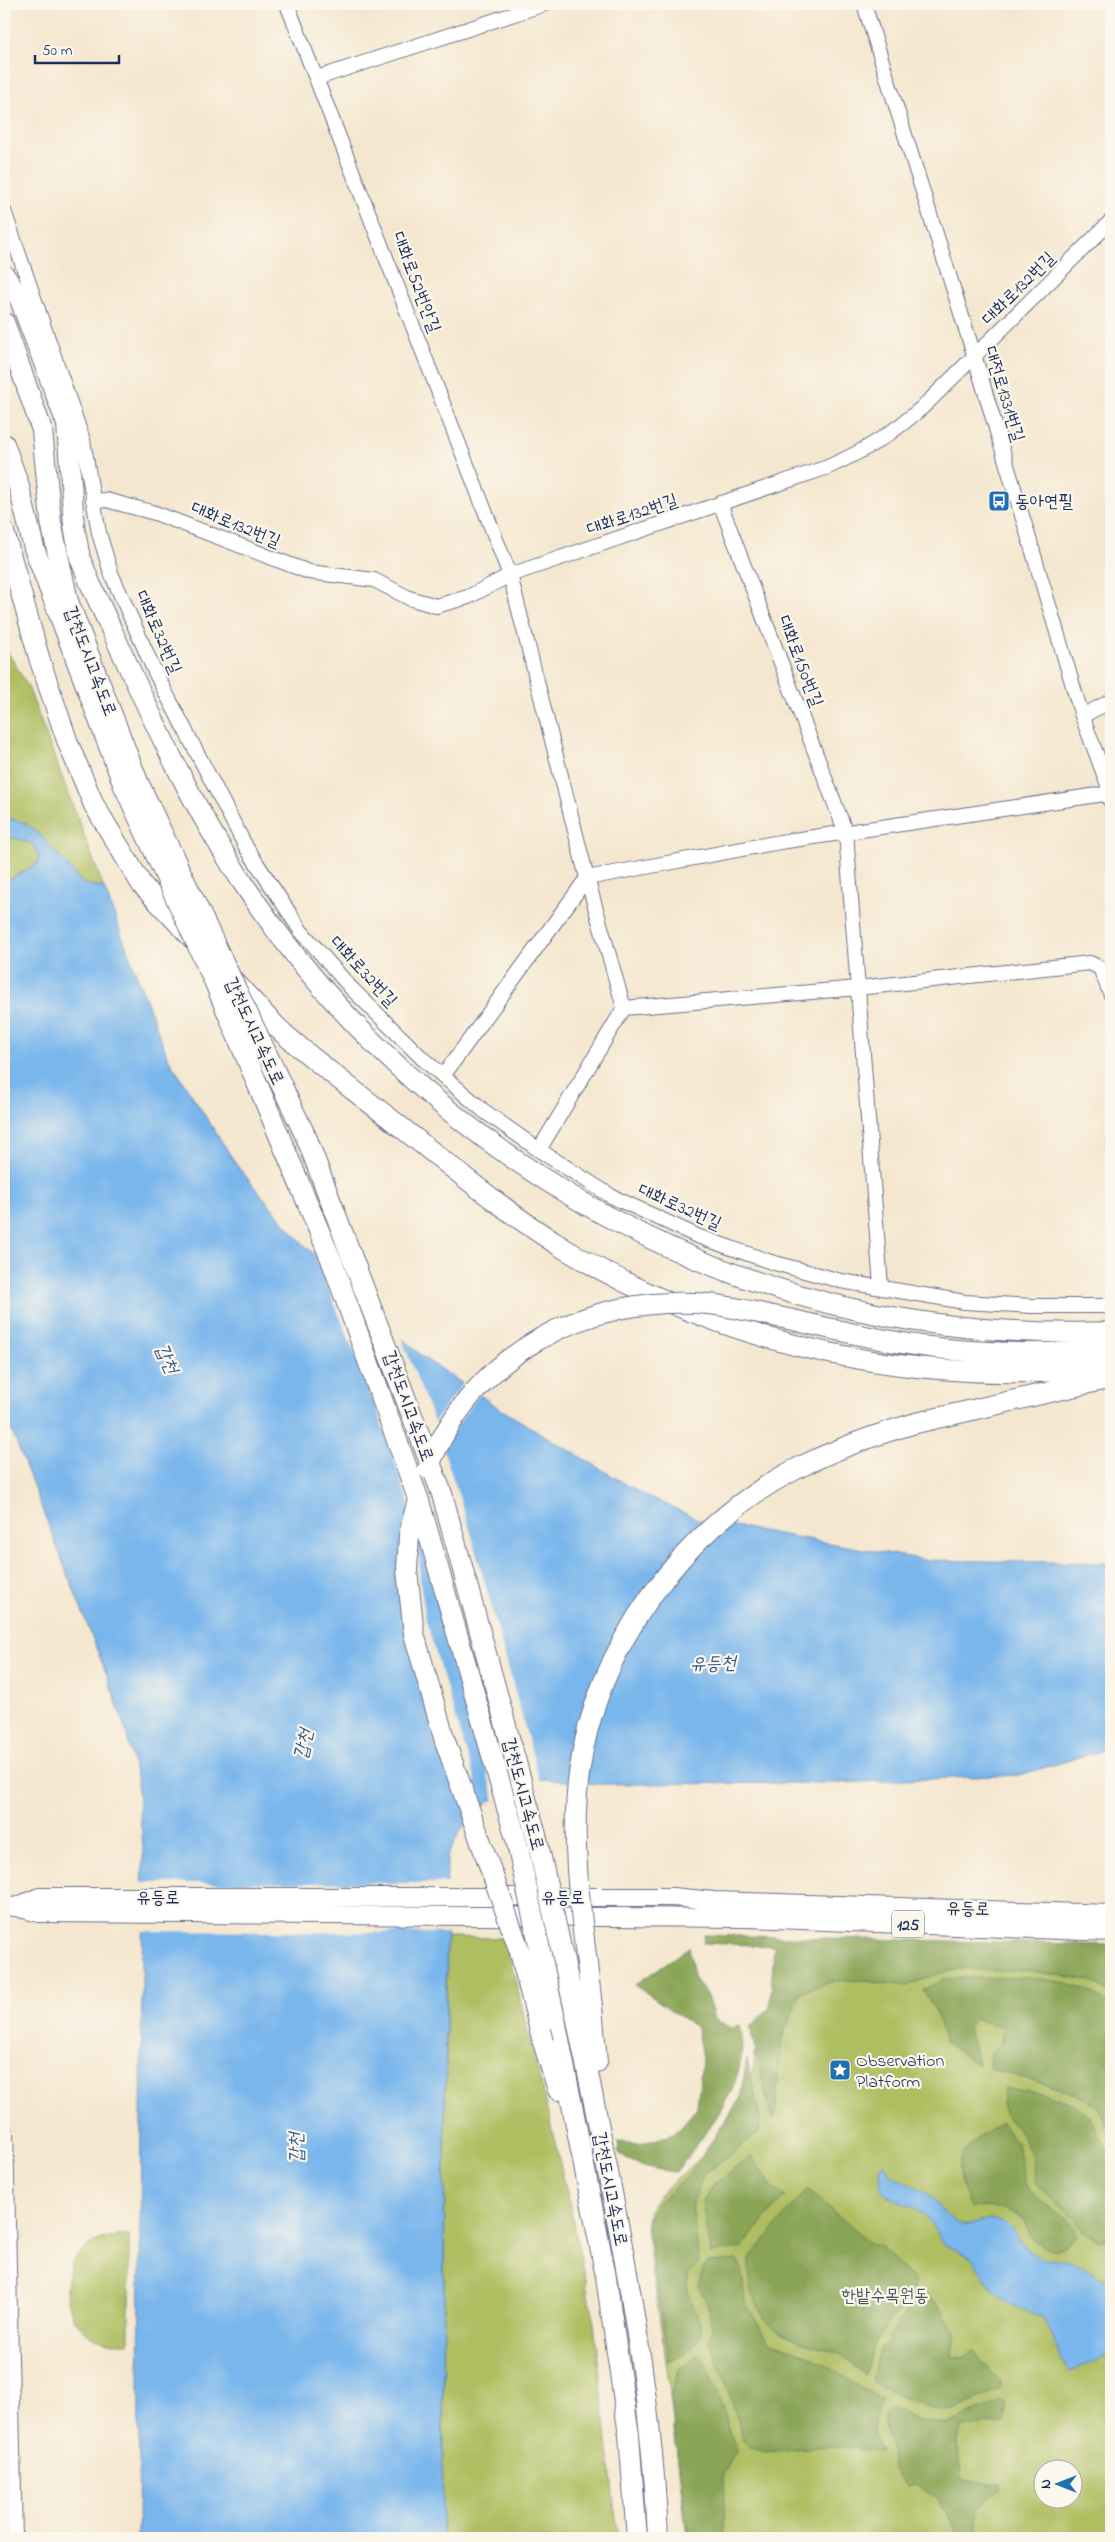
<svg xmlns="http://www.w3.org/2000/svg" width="1115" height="2542" font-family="'Indie Flower','Poor Story',sans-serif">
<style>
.green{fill:#aebe61;stroke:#647660;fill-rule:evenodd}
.forest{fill:#8aa557;stroke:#526a5a}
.water{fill:#79b6ec;stroke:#4a72a5}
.pier{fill:#f5e7cf}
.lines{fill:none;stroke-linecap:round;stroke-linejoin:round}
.minor-casing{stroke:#676f86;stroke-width:16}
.major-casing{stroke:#676f86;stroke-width:20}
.highway-casing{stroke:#676f86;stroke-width:22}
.minor{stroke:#fff;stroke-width:14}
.major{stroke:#fff;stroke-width:18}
.highway{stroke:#fff;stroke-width:20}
.highway-bridge-casing{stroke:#676f86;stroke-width:22;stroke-linecap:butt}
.highway-bridge{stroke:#fff;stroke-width:20}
.labels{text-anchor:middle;stroke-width:4.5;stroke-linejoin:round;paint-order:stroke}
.shield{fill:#fbf7ec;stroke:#5e6b89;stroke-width:1}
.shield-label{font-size:16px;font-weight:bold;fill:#1b2f5e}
.street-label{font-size:18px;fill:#1b2f5e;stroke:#fbf7ec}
.poi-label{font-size:18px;fill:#1b2f5e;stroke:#fbf7ec;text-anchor:start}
.park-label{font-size:18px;fill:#475a5f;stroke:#fbf7ec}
.water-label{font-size:19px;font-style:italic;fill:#375889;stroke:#fbf7ec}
</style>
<rect width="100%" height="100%" fill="#fbf7ec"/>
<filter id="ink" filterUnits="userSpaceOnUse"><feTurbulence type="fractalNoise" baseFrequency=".02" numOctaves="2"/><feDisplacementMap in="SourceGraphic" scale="10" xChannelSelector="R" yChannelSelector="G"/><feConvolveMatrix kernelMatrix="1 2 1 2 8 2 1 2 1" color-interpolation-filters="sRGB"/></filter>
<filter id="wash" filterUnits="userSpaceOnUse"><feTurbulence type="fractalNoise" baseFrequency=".0096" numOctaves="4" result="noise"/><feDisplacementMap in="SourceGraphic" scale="20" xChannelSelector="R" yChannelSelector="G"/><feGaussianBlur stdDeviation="1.12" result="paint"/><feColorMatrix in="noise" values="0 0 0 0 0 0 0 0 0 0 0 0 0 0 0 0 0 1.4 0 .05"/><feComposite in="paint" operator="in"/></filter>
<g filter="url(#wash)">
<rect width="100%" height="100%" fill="#f5e7cf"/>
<path class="green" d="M 4,645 L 28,687 L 104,888 L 83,884 L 42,837 L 25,823 L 4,817 Z
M 4,837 L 16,838 L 33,844 L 39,857 L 38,863 L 4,883 Z
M 447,1937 L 505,1938 L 567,2192 L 594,2323 L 618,2538 L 442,2538 Z
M 780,1942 L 1111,1950 L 1111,2538 L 687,2538 L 667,2368 L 646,2228 L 649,2210 L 659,2195 L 732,2128 L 748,2100 L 760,2023 L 773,2007 ZM 1042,2470 L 1072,2470 L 1072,2500 L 1042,2500 Z
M 129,2235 L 129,2343 C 117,2343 106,2343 95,2338 C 55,2317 57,2257 99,2240 C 108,2236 119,2236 129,2235 Z"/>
<path class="forest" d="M 704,1935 L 1111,1945 L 1111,1995 L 1090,1980 L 1029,1971 L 959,1969 L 934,1975 L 907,1986 L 857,1980 L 834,1981 L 801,1992 L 781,2041 L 775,2118 L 771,2117 L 750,2027 L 770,2007 L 774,1946 L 703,1943 Z
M 689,1947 L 694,1977 L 707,1996 L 714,2018 L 730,2027 L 739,2025 C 754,2080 707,2130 676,2172 C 655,2170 636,2166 619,2153 L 618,2142 L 640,2144 L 674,2134 L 697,2108 L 702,2059 L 697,2028 L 635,1985 Z
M 962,1978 C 1010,1978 1075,1971 1111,2007 L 1111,2131 L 1097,2106 L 1075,2093 L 989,2068 L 990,2053 L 1000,2045 L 1004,2027 L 974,2019 L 968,2028 C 971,2042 977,2052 978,2065 L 945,2042 L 934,2008 L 923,1990 L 945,1979 Z
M 747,2059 L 760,2118 L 759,2133 L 704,2174 L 692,2202 L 699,2262 C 696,2265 691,2270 689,2274 C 678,2311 734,2333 669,2362 L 648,2229 L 650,2214 L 657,2203 L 688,2176 L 740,2099 Z
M 1004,2088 L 1042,2093 L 1072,2103 L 1090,2118 L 1111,2155 L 1111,2237 L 1100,2240 L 1083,2232 L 1076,2220 L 1036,2185 L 1032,2155 L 1018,2129 L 1004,2114 L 1002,2104 Z
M 1002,2123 L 1017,2144 L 1025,2183 L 1040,2202 L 1067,2219 L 1078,2235 C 1066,2251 1050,2254 1034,2240 C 1029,2235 1026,2224 1023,2218 C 1004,2210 991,2202 971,2209 C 966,2195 958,2178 960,2163 C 962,2146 989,2130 1002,2123 Z
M 751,2156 L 773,2188 L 785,2196 L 741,2248 L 711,2254 L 703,2202 L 711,2187 Z
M 806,2190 L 810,2191 L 871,2244 L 882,2247 L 915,2282 L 914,2295 L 904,2303 L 899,2313 L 891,2318 L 875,2343 L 865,2375 L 839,2353 L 800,2342 L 777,2331 L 765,2319 L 750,2290 L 749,2262 L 752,2255 Z
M 737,2260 L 741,2267 L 745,2302 L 769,2342 L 812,2357 L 882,2400 C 871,2418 871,2434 881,2451 L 827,2446 L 764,2452 L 751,2448 L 744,2441 L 724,2376 L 709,2343 L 712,2330 L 708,2306 L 698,2286 L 704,2267 L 708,2262 Z
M 923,2290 L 943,2310 L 955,2331 L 952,2357 L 963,2358 L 973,2351 L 1001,2382 L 1000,2389 C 989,2394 957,2411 947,2411 C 925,2411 891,2392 872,2381 L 880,2349 L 886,2344 L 896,2325 L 912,2306 L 918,2304 Z
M 700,2354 L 710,2373 L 737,2450 L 723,2474 L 725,2538 L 688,2538 L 670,2396 L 679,2369 Z
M 1002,2401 L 1007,2402 L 1004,2423 L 962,2427 L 958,2440 L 961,2480 L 1000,2483 L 999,2489 C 980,2502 976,2511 979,2535 L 971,2538 L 959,2538 L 936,2496 L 915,2485 L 908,2487 C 903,2482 895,2476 892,2470 C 889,2464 892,2456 891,2450 C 890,2435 874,2418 892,2407 L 919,2422 L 948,2424 Z"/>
<path class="water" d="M 4,817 L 25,823 L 42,837 L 83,884 L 104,888 L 168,1058 L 238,1167 L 294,1234 L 354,1295 L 424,1358 L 502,1410 L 641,1493 L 700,1520 L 925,1560 L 1111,1563 L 1111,1748 L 1019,1775 L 837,1783 L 598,1784 L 541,1779 L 489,1801 L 460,1831 L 447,1857 L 442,2538 L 138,2538 L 143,1846 L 137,1782 L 126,1731 L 108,1678 L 4,1411 L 4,883 L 38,863 L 39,857 L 33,844 L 16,838 L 4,837 Z
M 885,2165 C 895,2184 913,2182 928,2194 C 941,2204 946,2222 965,2225 C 978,2227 987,2214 1001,2221 C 1015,2228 1021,2245 1033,2254 C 1047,2264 1053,2257 1066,2260 C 1082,2264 1093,2280 1111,2279 L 1111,2354 L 1071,2372 L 1060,2357 L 1050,2329 L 1042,2317 L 1011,2306 L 994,2291 L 971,2257 L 944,2244 L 927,2218 L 916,2209 L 889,2197 L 881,2190 L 880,2169 Z"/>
<path class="pier" d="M 313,1250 L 355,1293 L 399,1332 L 434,1422 L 464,1382 L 480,1393 L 442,1446 L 469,1526 L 540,1782 L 495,1801 L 419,1533 L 420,1582 L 426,1621 L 484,1810 L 471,1823 L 413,1632 L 409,1504 L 376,1407 Z
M 140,1883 L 450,1883 L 449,1933 L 140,1931 Z"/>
</g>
<g filter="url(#ink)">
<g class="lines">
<g class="minor-casing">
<path id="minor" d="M 287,4 L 510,575 L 587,878 L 624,1008 L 858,988 L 1090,963 L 1100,968 L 1111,995
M 864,4 L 975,358 L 1082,716 L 1111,793
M 317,78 L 545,4
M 4,211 L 83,440 L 99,533 L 111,573 L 155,672 L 246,847 L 301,931 L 350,987 L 423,1059 L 484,1111 L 539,1150 L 611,1196 L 697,1236 L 771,1262 L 841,1281 L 965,1302 L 1032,1306 L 1111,1306
M 93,501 L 106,500 L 155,513 L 309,572 L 374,580 L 409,598 L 436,606 L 468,597 L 510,575 L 828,467 C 868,449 892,434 925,405 L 1111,221
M 720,503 L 846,833 L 881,1287
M 1082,716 L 1111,701
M 443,1076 L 587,878 L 780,842 L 1111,793
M 539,1150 L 624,1008"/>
</g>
<g class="major-casing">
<path id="major" d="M 1111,793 L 1111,799
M 4,1906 L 16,1907 L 39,1913 L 748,1918 L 1111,1932
M 16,1907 L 39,1897 L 672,1897 L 714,1901 L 1111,1914
M 4,2132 L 13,2538"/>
</g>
<g class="highway-casing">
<path id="highway" d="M 4,275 L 19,297 L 67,424 L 74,526 L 80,558 L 90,583 C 139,688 184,796 249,892 C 388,1099 609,1254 853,1309 C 938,1328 1025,1335 1111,1332
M 4,322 L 42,430 L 51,522 L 68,601 L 138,782
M 4,444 L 18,483 L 34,548 L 124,786
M 4,532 L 40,661 L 68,743 L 94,805 L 142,885 L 193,939
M 234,981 C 250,998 265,1016 282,1032 C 321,1067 366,1099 407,1132 C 459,1173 511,1216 568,1251 C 733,1349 921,1387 1111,1367
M 788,1319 C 837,1330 886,1342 937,1348 C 995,1355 1053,1354 1111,1351
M 916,1423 L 1111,1378
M 592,2007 L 597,2062
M 575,2011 C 611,2185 650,2360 658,2538
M 555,2019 L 606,2277 L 629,2435 L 637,2538
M 543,2042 L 558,2090"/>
</g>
<use href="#minor" class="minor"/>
<use href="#major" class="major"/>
<use href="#highway" class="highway"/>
<g class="highway-bridge-casing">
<path id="highway-bridge" d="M 138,782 L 307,1139 L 442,1494 L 536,1835 L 575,2011
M 124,786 L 215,983 L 331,1259 L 419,1501 L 516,1839 L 555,2019
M 428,1469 C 472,1353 588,1293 709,1304 C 735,1307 762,1314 788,1319
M 418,1499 L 409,1535 L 407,1570 L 414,1634 L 445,1741 L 520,1952 L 543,2042
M 592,2007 C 584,1931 569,1851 579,1774 C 595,1649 682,1528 794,1470 C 833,1450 874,1435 916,1423"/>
</g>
<use href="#highway-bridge" class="highway-bridge"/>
</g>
</g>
<defs>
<g id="bus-square" transform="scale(1.125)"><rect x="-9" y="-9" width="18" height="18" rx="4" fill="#1f6fb2" stroke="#fbf7ec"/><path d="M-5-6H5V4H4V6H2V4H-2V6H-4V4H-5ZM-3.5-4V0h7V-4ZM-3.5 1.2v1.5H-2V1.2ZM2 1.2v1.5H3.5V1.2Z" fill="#fff"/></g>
<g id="sight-square" transform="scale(1.125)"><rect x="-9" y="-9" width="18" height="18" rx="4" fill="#1f6fb2" stroke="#fbf7ec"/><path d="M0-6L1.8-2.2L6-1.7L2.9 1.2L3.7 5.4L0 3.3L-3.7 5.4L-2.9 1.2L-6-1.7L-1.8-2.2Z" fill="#fff"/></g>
</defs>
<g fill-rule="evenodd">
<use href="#bus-square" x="999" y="501"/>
<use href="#sight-square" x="840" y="2070"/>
</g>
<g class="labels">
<rect class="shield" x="892" y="1910.5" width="32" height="27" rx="4"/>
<g class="shield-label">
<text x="908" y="1930">125</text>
</g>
<g class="street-label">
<text transform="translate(417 282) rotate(69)" y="6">대화로52번안길</text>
<text transform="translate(1018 288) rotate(-45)" y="6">대화로132번길</text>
<text transform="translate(1005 394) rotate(73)" y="6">대전로1331번길</text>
<text transform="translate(632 514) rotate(-19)" y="6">대화로132번길</text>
<text transform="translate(236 524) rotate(22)" y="6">대화로132번길</text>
<text transform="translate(159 632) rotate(66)" y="6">대화로32번길</text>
<text transform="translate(91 661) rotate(69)" y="6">갑천도시고속도로</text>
<text transform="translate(801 661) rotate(69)" y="6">대화로150번길</text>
<text transform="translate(364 971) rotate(47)" y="6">대화로32번길</text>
<text transform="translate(255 1031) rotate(65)" y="6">갑천도시고속도로</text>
<text transform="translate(680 1206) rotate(24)" y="6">대화로32번길</text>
<text transform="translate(409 1406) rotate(70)" y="6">갑천도시고속도로</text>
<text transform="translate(524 1794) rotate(75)" y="6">갑천도시고속도로</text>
<text x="158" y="1903">유등로</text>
<text x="563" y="1903">유등로</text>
<text transform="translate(968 1908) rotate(2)" y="6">유등로</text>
<text transform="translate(611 2189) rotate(79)" y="6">갑천도시고속도로</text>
</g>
<g class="poi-label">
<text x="1015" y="507">동아연필</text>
<text x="856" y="2066">Observation<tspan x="856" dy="21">Platform</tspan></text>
</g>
<g class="park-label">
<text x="885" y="2301">한밭수목원동</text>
</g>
<g class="water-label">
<text transform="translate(168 1358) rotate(66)" y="7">갑천</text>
<text transform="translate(713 1662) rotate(-1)" y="7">유등천</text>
<text transform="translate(302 1744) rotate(-77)" y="7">갑천</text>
<text transform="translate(295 2148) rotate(-91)" y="7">갑천</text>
</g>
</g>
<rect width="1115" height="2542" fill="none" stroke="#fbf7ec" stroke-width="20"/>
<g transform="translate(1058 2484) rotate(270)"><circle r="24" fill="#fbf7ec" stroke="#a1a7b3"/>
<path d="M0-4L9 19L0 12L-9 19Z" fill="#1f6fb2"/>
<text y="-8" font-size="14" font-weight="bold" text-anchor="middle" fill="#1b2f5e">N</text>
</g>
<path d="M35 55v8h84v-8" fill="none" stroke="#1b2f5e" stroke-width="2.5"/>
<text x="42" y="55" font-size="15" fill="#1b2f5e" stroke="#fbf7ec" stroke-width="4" paint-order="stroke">50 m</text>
</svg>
